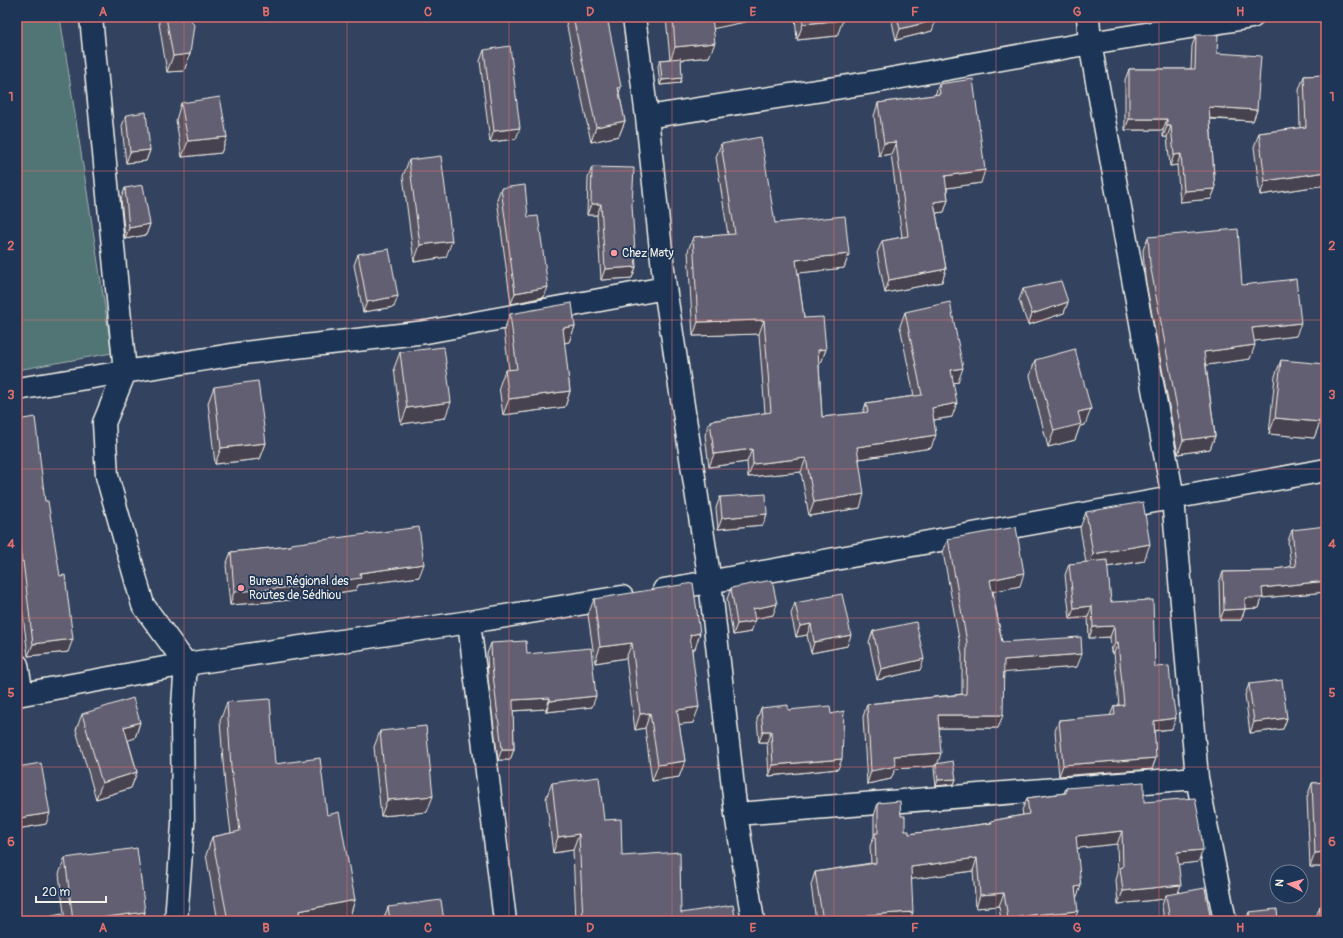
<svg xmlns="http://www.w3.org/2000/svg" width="1343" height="938" font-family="Pangolin,sans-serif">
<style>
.green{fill:#517475;stroke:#a2b2ae}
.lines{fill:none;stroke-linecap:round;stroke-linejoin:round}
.street-casing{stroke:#f4f1e8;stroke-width:25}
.street{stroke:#1d3557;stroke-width:22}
.wall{fill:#565263;stroke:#f4f1e8}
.shaded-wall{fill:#464250;stroke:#f4f1e8}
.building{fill:#645f73;stroke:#f4f1e8}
.grid{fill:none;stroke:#e06e6b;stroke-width:1;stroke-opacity:0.55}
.poi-dot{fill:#ff9aa2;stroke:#1d3557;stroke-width:1.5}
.labels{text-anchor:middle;stroke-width:3.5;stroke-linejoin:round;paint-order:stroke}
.poi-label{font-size:12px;fill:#f4f1e8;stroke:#1d3557;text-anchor:start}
.neatline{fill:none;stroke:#e06e6b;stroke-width:1.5}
.grid-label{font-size:13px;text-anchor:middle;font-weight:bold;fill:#e06e6b}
</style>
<rect width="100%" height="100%" fill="#32425f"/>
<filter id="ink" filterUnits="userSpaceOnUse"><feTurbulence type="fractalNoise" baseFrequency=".025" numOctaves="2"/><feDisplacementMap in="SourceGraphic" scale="8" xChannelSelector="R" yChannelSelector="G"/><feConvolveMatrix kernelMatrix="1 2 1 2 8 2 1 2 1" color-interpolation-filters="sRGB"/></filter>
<g filter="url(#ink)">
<path class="green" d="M 17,17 L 60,17 L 112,353 L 17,370 Z"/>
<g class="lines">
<g class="street-casing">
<path id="street" d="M 91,17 L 125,372 L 104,423 L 107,476 L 143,605 L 186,664 L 182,720 L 183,824 L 176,921
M 634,17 L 647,117 L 665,288 L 710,582 L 736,814 L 753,921
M 1088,17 L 1090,43 L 1173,498 L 1197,778 L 1225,921
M 647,117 L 868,83 L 1090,43 L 1252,17
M 17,389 L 244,353 L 426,332 L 665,288
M 664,590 L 1326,470
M 469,622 L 505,921
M 17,665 L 22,694
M 17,695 L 186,664 L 469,622 L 622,597
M 736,814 L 1197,778"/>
</g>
<use href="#street" class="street"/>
</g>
<path class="wall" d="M 158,17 L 189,17 L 190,54 L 184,71 L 167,72 Z
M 565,17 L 607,17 L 619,93 L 625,121 L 619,136 L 591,142 Z
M 666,17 L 755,17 L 754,20 L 713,28 L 709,57 L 681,60 L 680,83 L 660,85 L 658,66 L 660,60 L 670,59 Z
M 795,17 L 843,17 L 837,36 L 797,40 Z
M 891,17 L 935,17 L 932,31 L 896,40 Z
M 1196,35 L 1217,53 L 1257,110 L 1253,121 L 1210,119 L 1215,189 L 1211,199 L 1180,202 L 1177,165 L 1170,166 L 1167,137 L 1163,137 L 1163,130 L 1125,130 L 1125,80 L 1129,69 L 1191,69 L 1192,46 Z
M 484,50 L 516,139 L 490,142 L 480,61 Z
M 1326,75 L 1326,185 L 1260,195 L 1254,147 L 1259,133 L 1300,128 L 1299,90 L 1304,76 Z
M 939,84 L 981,183 L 947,188 L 948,200 L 944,212 L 936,213 L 946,269 L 942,282 L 885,293 L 877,253 L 882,241 L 902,237 L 891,154 L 879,156 L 874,116 L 878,103 L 935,95 Z
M 181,103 L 227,137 L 221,153 L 182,157 L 176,120 Z
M 126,115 L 150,150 L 146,161 L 126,163 L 122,126 Z
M 721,144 L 775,223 L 849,254 L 844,268 L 798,273 L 804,318 L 826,349 L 821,363 L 819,363 L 822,417 L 863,413 L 866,403 L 914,396 L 900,326 L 905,312 L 958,382 L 953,383 L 952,417 L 934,420 L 931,448 L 859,459 L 860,508 L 809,516 L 801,472 L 748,477 L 747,462 L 709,467 L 705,435 L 710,421 L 765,413 L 759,334 L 693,336 L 688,251 L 693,237 L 728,235 L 716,157 Z
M 409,160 L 446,257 L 414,262 L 403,176 Z
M 592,167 L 636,267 L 632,278 L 601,280 L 597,215 L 587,215 L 588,178 Z
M 125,188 L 150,224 L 146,235 L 125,239 L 121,199 Z
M 501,188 L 544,297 L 511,304 L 497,199 Z
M 1148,237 L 1242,285 L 1296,336 L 1254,341 L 1250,359 L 1206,365 L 1215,436 L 1210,449 L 1178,454 L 1145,277 L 1143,250 Z
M 358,254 L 394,307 L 363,312 L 354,265 Z
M 1023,289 L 1068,302 L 1064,313 L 1028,325 L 1019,300 Z
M 510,314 L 575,326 L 569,342 L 564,343 L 570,391 L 565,407 L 503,415 L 499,387 L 505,370 L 509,370 L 504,330 Z
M 400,352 L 445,418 L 401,424 L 394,368 Z
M 1035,360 L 1085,425 L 1080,426 L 1075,440 L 1048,447 L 1030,376 Z
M 1281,360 L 1320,422 L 1314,438 L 1269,434 L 1275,376 Z
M 214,387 L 266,443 L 260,459 L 215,464 L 208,403 Z
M 17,420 L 45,501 L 68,652 L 28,656 L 18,574 L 17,575 Z
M 720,497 L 767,514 L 763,525 L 718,529 L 716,508 Z
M 1086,512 L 1144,561 L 1107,567 L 1111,602 L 1155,667 L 1172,729 L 1154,731 L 1156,758 L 1152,769 L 1059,776 L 1055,731 L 1059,720 L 1110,716 L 1114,706 L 1119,705 L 1114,653 L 1111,653 L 1110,637 L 1089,638 L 1088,617 L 1070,619 L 1065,575 L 1069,564 L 1086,563 L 1080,528 Z
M 1292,530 L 1326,592 L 1262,598 L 1259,608 L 1245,609 L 1241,620 L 1220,620 L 1219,583 L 1223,572 L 1274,571 L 1275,569 L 1291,567 L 1288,541 Z
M 948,539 L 1020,586 L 993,591 L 1002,642 L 1077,667 L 1004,672 L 998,728 L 939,728 L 937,764 L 956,779 L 954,784 L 936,786 L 934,769 L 935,766 L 895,769 L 891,779 L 867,784 L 863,717 L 867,704 L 962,694 L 962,655 L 943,552 Z
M 291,544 L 419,577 L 358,585 L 356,590 L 292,600 L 230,605 L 226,565 L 231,552 L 290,546 Z
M 731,588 L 773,615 L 755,618 L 751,632 L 733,635 L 727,599 Z
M 594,599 L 695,649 L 692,649 L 693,723 L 679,724 L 685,761 L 679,777 L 652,781 L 645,728 L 635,730 L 626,658 L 595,663 L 588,615 Z
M 795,603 L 847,646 L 811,653 L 807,635 L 796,637 L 791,614 Z
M 873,631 L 920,670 L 877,680 L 869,642 Z
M 491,643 L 592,707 L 546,712 L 546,709 L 513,711 L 514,749 L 510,760 L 498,760 L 488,678 L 487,654 Z
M 1249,684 L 1287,718 L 1283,729 L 1250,733 L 1245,695 Z
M 227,702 L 275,764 L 327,815 L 355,900 L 349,919 L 336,921 L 218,921 L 206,855 L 212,837 L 231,833 L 225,786 L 220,721 Z
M 761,708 L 788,710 L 838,769 L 769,776 L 767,742 L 759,742 L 757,719 Z
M 82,714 L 140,722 L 135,738 L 128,740 L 137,772 L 131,788 L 96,799 L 76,730 Z
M 380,731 L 427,812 L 381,816 L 374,747 Z
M 17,767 L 46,824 L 17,829 Z
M 1326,782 L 1326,867 L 1310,867 L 1307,797 L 1312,783 Z
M 552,783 L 604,820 L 622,856 L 681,913 L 736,921 L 576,921 L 573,850 L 553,853 L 546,798 Z
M 1066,788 L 1144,802 L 1198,862 L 1178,864 L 1178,893 L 1211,921 L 1164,921 L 1162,906 L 1164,899 L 1118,904 L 1116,880 L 1118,873 L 1117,844 L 1077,848 L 1076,899 L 1074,921 L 1001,921 L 999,906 L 976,908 L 973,871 L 911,879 L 910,921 L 816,921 L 811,885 L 815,872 L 871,863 L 870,846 L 874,836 L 874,816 L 878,803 L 901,816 L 905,831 L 909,834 L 990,823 L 991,821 L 1023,815 L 1022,810 L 1027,798 L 1064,793 Z
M 65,858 L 145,912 L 142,921 L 65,921 L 59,874 Z
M 1320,906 L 1326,921 L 1316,921 L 1316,917 Z
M 388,907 L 444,921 L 383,921 Z
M 1249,912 L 1278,921 L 1246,921 Z"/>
<path class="shaded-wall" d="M 712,17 L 755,17 L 754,20 L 707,30 Z
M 843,20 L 837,36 L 797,40 L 803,24 Z
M 936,20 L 932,31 L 896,40 L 900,29 Z
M 715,43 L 709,57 L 670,61 L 675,47 Z
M 190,54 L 184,71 L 167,72 L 173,56 Z
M 682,78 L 680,83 L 660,85 L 662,80 Z
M 621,87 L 616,102 L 618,88 Z
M 1209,107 L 1257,110 L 1253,121 L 1205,118 Z
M 1129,119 L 1167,119 L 1163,130 L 1125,130 Z
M 625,121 L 619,136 L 591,142 L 596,127 Z
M 1167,126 L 1171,126 L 1167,137 L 1163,137 Z
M 520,128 L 516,139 L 490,142 L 494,131 Z
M 227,137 L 221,153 L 182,157 L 188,141 Z
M 896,142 L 891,154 L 879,156 L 884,143 Z
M 150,150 L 146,161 L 126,163 L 130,152 Z
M 1181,154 L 1177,165 L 1170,166 L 1174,155 Z
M 985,170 L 981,183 L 940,189 L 945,176 Z
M 1326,172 L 1326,185 L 1260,195 L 1265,181 Z
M 1215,189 L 1211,199 L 1180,202 L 1184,191 Z
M 948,200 L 944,212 L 929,214 L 934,202 Z
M 591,204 L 601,204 L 597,215 L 587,215 Z
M 150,224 L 146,235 L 125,239 L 129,228 Z
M 452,241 L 446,257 L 414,262 L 420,245 Z
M 849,254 L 844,268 L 791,274 L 796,260 Z
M 636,267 L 632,278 L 601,280 L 605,269 Z
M 946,269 L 942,282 L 885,293 L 889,280 Z
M 548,287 L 544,297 L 511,304 L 515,293 Z
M 398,296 L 394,307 L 363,312 L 367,302 Z
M 1068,302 L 1064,313 L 1028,325 L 1032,314 Z
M 764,320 L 759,334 L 693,336 L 698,322 Z
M 1301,323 L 1296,336 L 1247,342 L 1252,328 Z
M 575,326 L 569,342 L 557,344 L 563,328 Z
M 1255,345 L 1250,359 L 1200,366 L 1204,352 Z
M 826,349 L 821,363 L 813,364 L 818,350 Z
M 963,368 L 958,382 L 946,384 L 951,370 Z
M 570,391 L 565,407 L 503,415 L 509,399 Z
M 451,402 L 445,418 L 401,424 L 407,408 Z
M 957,403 L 952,417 L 927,421 L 932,408 Z
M 1091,409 L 1085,425 L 1080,426 L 1075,440 L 1048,447 L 1054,431 L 1078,412 Z
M 1275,418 L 1320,422 L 1314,438 L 1269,434 Z
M 936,435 L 931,448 L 852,460 L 857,447 Z
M 1215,436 L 1210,449 L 1178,454 L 1183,440 Z
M 266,443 L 260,459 L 215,464 L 221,448 Z
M 752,449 L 747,462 L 709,467 L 714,454 Z
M 806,458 L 801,472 L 748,477 L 753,464 Z
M 864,494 L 860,508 L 809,516 L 814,502 Z
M 767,514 L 763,525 L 718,529 L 722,518 Z
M 1150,544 L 1144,561 L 1087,570 L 1093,554 Z
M 424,564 L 419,577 L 358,585 L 356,590 L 292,600 L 230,605 L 234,592 L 360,573 Z
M 1024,573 L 1020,586 L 986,593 L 990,580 Z
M 1326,581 L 1326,592 L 1262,598 L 1259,608 L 1241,609 L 1245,598 L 1262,588 Z
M 777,604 L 773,615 L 749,620 L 753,609 Z
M 1092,606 L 1088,617 L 1070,619 L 1074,608 Z
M 1245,609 L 1241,620 L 1220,620 L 1224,610 Z
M 755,621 L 751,632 L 733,635 L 737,624 Z
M 811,624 L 807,635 L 796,637 L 800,626 Z
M 1114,626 L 1110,637 L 1089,638 L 1093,627 Z
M 700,633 L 695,649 L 685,650 L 690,635 Z
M 851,635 L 847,646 L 811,653 L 814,642 Z
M 73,639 L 68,652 L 28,656 L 33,644 Z
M 1118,642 L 1114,653 L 1111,653 L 1115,643 Z
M 632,643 L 626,658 L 595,663 L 600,647 Z
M 1082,654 L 1077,667 L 999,673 L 1004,660 Z
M 924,659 L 920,670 L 877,680 L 881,669 Z
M 596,696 L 592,707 L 546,712 L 550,701 Z
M 550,698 L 546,709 L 509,711 L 513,700 Z
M 699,707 L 693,723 L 672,725 L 677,710 Z
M 650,713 L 645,728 L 635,730 L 640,714 Z
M 938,715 L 1003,715 L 998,728 L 934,728 Z
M 1176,718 L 1172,729 L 1150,731 L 1154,721 Z
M 1287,718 L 1283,729 L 1250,733 L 1254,722 Z
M 140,722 L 135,738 L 118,744 L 124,727 Z
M 763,731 L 771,731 L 767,742 L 759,742 Z
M 502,749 L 514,749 L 510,760 L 498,760 Z
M 941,753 L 937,766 L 936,764 L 935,766 L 895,769 L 891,779 L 867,784 L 871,771 L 894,756 Z
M 1156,758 L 1152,769 L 1059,776 L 1063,765 Z
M 842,759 L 838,769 L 769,776 L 773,765 Z
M 685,761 L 679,777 L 652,781 L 658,765 Z
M 137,772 L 131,788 L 96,799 L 102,783 Z
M 956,779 L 954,784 L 936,786 L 938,780 Z
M 433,796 L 427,812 L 381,816 L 387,800 Z
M 50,813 L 46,824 L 17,829 L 17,826 L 20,818 Z
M 1122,831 L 1117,844 L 1071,849 L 1076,836 Z
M 579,834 L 573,850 L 553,853 L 558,837 Z
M 1203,850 L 1198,862 L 1173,865 L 1177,852 Z
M 1326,852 L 1326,867 L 1310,867 L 1315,853 Z
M 977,858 L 973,871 L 906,880 L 911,867 Z
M 1181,885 L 1176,898 L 1166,895 L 1164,899 L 1118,904 L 1123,891 Z
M 1081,886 L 1076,899 L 1075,887 Z
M 1004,893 L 999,906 L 976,908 L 980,895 Z
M 355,900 L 349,919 L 336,921 L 295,921 L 299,911 Z
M 1078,911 L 1074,921 L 1007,921 L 1008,919 L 1032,915 Z
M 145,912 L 142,921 L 77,921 Z
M 913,912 L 910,921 L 854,921 L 866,915 Z
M 607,919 L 644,921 L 606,921 Z"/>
<path class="building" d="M 166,17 L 189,17 L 194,25 L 190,54 L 173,56 Z
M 573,17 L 607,17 L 621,87 L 618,88 L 625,121 L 596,127 Z
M 673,17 L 712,17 L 715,43 L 675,47 Z
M 802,17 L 843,17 L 843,20 L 803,24 Z
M 897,17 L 935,17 L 936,20 L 900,29 Z
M 1196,35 L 1218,35 L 1217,53 L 1261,56 L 1257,110 L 1209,107 L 1215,189 L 1184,191 L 1181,154 L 1174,155 L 1171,126 L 1167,126 L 1167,119 L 1129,119 L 1129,69 L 1195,69 Z
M 510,46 L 520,128 L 494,131 L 484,50 Z
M 681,58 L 682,78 L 662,80 L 660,60 Z
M 1326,75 L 1326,172 L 1265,181 L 1259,133 L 1306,127 L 1304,76 Z
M 973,79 L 985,170 L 945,176 L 948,200 L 934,202 L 946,269 L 889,280 L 882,241 L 908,236 L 896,142 L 884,143 L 878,103 L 940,94 L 939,84 Z
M 220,97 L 227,137 L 188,141 L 181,103 Z
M 146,112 L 150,150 L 130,152 L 126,115 Z
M 761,137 L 775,223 L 845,216 L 849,254 L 796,260 L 804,318 L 823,317 L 826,349 L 818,350 L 822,417 L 868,412 L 866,403 L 922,395 L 905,312 L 950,302 L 963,368 L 951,370 L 957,403 L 932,408 L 936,435 L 857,447 L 864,494 L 814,502 L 806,458 L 753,464 L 752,449 L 714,454 L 710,421 L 771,412 L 764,320 L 698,322 L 693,237 L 735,234 L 721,144 Z
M 441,156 L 452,241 L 420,245 L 409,160 Z
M 592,167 L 634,168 L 632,205 L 636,267 L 605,269 L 601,204 L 591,204 Z
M 143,185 L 150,224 L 129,228 L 125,188 Z
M 525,185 L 528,217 L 538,216 L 548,287 L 515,293 L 501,188 Z
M 1238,229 L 1242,285 L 1296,279 L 1301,323 L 1252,328 L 1255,345 L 1204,352 L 1215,436 L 1183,440 L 1150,264 L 1148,237 Z
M 389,249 L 398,296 L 367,302 L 358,254 Z
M 1061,281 L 1068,302 L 1032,314 L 1023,289 Z
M 572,303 L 575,326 L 563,328 L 570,391 L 509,399 L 505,370 L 517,369 L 510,314 Z
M 444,347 L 451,402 L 407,408 L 400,352 Z
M 1075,349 L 1091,409 L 1078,412 L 1081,424 L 1054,431 L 1035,360 Z
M 1281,360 L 1325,364 L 1320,422 L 1275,418 Z
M 258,381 L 266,443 L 221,448 L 214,387 Z
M 35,417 L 45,501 L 48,501 L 60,576 L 65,575 L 73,639 L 33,644 L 23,561 L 22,562 L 17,531 L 17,420 Z
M 766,494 L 767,514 L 722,518 L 720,497 Z
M 1143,502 L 1150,544 L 1093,554 L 1086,512 Z
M 1326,526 L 1326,581 L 1262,588 L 1263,598 L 1245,598 L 1245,609 L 1224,610 L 1223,572 L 1275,571 L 1275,569 L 1296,566 L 1292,530 Z
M 419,527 L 424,564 L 360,573 L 361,578 L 297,587 L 234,592 L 231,552 L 291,546 L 291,544 Z
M 1016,527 L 1024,573 L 990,580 L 1002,642 L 1081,637 L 1082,654 L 1004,660 L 1003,715 L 938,715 L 941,753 L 894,756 L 896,766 L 871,771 L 867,704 L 966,694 L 967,642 L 948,539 Z
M 1107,560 L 1111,602 L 1153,600 L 1155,667 L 1169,666 L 1172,700 L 1173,700 L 1176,718 L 1154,721 L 1156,758 L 1063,765 L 1059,720 L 1115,715 L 1114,706 L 1124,705 L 1118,642 L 1115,643 L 1114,626 L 1093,627 L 1092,606 L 1074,608 L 1069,564 Z
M 772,580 L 777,604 L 753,609 L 755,621 L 737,624 L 731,588 Z
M 693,583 L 700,633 L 690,635 L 699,707 L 677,710 L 685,761 L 658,765 L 650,713 L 640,714 L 632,643 L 600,647 L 594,599 Z
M 842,594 L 851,635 L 814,642 L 811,624 L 800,626 L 795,603 Z
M 916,622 L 924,659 L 881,669 L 873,631 Z
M 526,641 L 527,654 L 591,648 L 596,696 L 550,701 L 550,698 L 513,700 L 514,749 L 502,749 L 492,667 L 491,643 Z
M 1282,680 L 1287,718 L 1254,722 L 1249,684 Z
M 133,698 L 140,722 L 124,727 L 137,772 L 102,783 L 82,714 Z
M 270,699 L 275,764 L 320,758 L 327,815 L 339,812 L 355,900 L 299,911 L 300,921 L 228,921 L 212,837 L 240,831 L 231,768 L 227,702 Z
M 788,705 L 788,710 L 830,706 L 831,714 L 844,711 L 842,759 L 773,765 L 771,731 L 763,731 L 761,708 Z
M 426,726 L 433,796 L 387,800 L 380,731 Z
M 953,761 L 956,779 L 938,780 L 936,764 Z
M 41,763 L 50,813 L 20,818 L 17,802 L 17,767 Z
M 599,777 L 604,820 L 621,819 L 622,856 L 680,852 L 681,913 L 733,905 L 736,921 L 644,921 L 607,919 L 607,921 L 583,921 L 579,834 L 558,837 L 552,783 Z
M 1144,782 L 1144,802 L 1195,798 L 1200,824 L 1203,850 L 1177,852 L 1181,885 L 1123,891 L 1120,868 L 1123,867 L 1122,831 L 1076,836 L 1081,886 L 1075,887 L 1078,911 L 1032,915 L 1008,919 L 1004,893 L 980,895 L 977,858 L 911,867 L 913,912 L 866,915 L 867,919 L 854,921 L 823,921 L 815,872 L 876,863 L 875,833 L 878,833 L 878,803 L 900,801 L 901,816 L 905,816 L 905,831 L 909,831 L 909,834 L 992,823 L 991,821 L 1029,814 L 1027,798 L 1066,793 L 1066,788 Z
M 1326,782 L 1326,852 L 1315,853 L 1312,783 Z
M 137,848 L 145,912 L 77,921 L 73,921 L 65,858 Z
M 1205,888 L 1211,921 L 1170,921 L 1166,895 Z
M 441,900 L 444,921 L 390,921 L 388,907 Z
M 1320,906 L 1326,906 L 1326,921 L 1320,921 Z
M 1277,909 L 1278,921 L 1250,921 L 1249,912 Z
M 62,914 L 63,921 L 29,921 Z"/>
</g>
<path class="grid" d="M 184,17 L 184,921M 347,17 L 347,921M 509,17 L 509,921M 672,17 L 672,921M 834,17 L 834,921M 996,17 L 996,921M 1159,17 L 1159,921M 17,171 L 1326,171M 17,320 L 1326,320M 17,469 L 1326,469M 17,618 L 1326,618M 17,767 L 1326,767"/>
<g class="poi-dot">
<circle cx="614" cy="253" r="4"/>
<circle cx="241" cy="588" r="4"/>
</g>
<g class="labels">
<g class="poi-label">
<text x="622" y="257">Chez Maty</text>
<text x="249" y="585">Bureau Régional des<tspan x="249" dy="14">Routes de Sédhiou</tspan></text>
</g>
</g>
<rect width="1343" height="938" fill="none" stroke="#1d3557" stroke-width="44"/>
<g transform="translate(1289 884) rotate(276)"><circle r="19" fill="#1d3557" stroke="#738091"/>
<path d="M0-3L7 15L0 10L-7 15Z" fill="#ff9aa2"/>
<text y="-6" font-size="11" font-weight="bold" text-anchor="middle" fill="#f4f1e8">N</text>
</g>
<path d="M36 896v6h70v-6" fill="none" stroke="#f4f1e8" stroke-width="2"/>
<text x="42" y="896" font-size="12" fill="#f4f1e8" stroke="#1d3557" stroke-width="3" paint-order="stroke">20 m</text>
<rect x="22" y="22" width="1299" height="894" class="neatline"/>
<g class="grid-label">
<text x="103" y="16">A</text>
<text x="266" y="16">B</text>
<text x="428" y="16">C</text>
<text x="590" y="16">D</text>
<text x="753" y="16">E</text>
<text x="915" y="16">F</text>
<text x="1077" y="16">G</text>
<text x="1240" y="16">H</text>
<text x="11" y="101">1</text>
<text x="1332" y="101">1</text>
<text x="11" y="250">2</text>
<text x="1332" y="250">2</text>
<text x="11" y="399">3</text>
<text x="1332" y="399">3</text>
<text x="11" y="548">4</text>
<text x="1332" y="548">4</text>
<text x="11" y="697">5</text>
<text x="1332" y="697">5</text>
<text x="11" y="846">6</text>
<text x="1332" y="846">6</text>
<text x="103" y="932">A</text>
<text x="266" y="932">B</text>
<text x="428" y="932">C</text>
<text x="590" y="932">D</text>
<text x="753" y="932">E</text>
<text x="915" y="932">F</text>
<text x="1077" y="932">G</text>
<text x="1240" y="932">H</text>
</g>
</svg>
